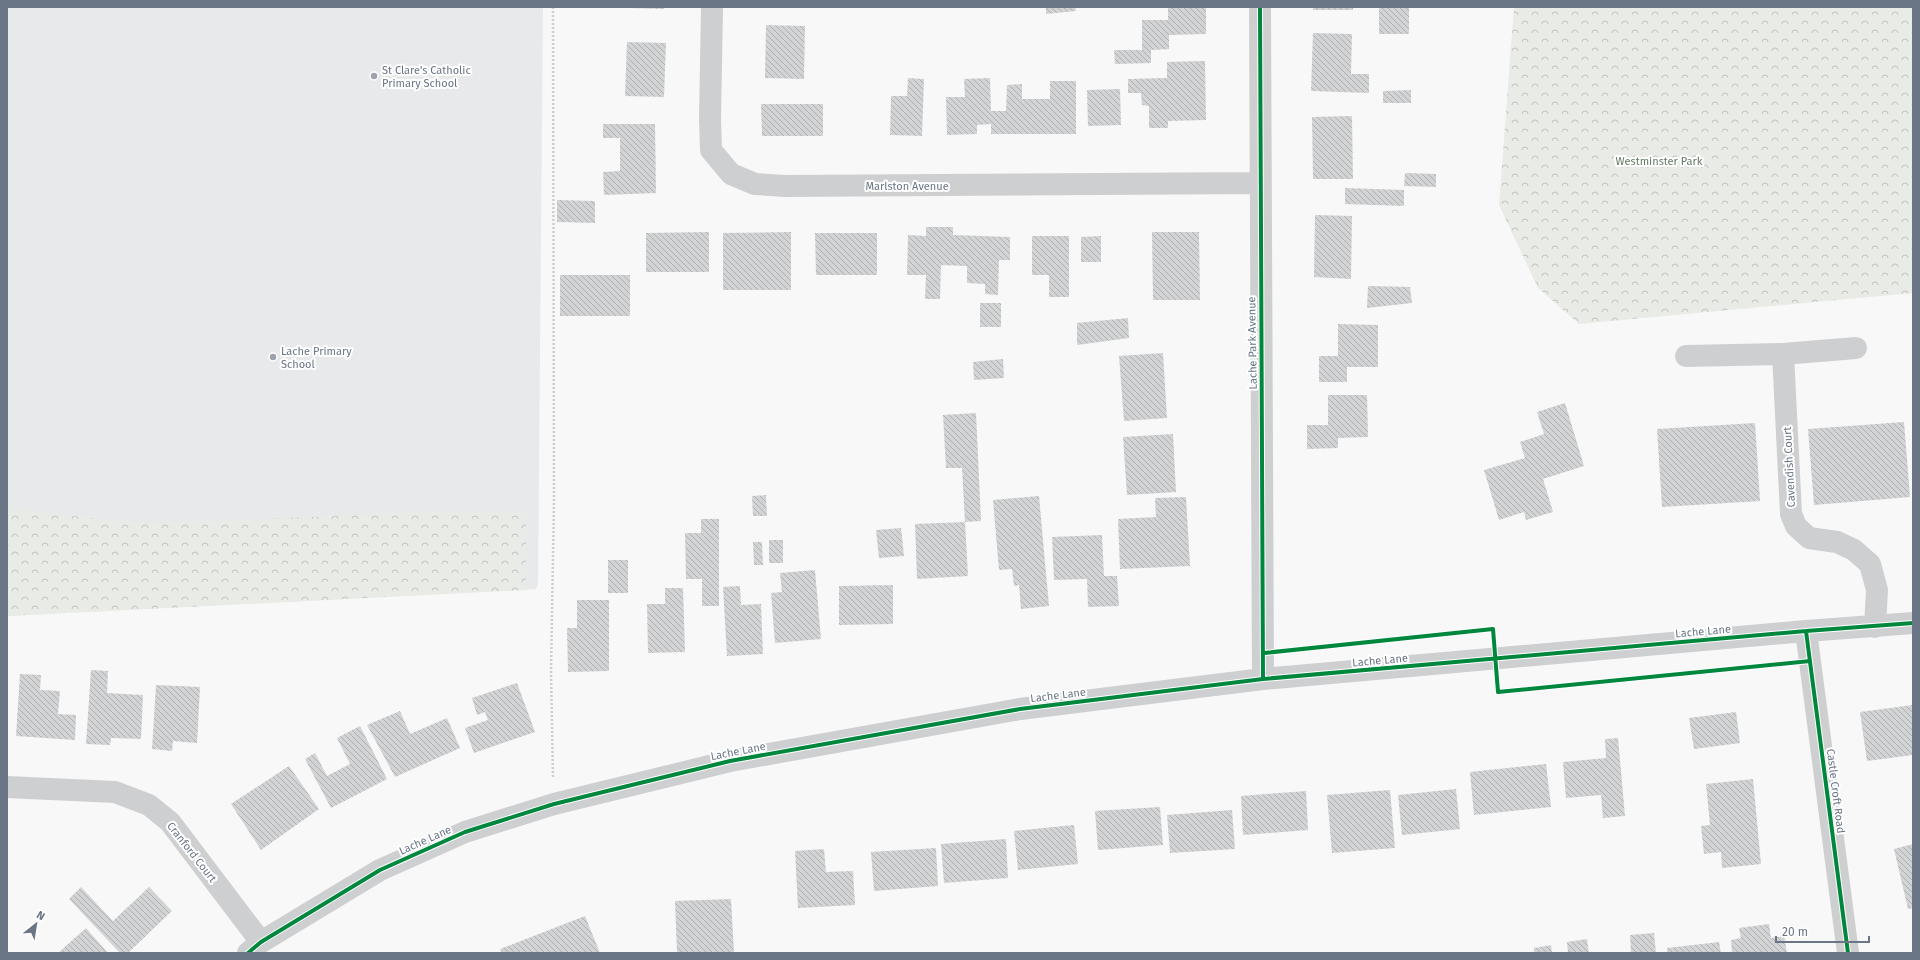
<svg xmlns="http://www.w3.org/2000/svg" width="1920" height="960" font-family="'Fira Sans',sans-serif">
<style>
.built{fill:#e8e9ea}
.forest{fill:url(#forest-crowns)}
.building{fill:url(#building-back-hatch)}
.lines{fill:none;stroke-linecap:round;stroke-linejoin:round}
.path{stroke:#cccdce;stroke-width:2.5;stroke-dasharray:2 2;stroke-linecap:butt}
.minor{stroke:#cecfd1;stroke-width:22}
.cycleway-casing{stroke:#fff;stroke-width:6}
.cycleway{stroke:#00873e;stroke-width:4}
.poi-dot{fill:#9ca3ae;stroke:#fff;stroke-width:1.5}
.labels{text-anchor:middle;stroke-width:4;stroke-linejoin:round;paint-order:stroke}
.poi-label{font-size:11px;fill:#6a7586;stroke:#fff;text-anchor:start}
.park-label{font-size:11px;fill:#657965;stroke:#fff}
.street-label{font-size:11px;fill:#6a7586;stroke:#fff}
</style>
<defs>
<pattern id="forest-crowns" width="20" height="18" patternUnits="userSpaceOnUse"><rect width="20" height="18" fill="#e8ebe6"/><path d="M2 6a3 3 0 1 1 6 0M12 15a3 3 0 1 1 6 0" fill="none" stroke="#c0c3c0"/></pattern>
<pattern id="building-back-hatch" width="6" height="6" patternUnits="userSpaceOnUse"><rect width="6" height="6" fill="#d2d3d4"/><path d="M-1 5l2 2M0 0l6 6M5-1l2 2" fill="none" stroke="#aeb0b2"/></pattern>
</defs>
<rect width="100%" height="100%" fill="#f8f8f8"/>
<path class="built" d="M 7,7 L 543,7 L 538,585 L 536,589 L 7,616 Z"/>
<path class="forest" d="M 1514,7 L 1913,7 L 1913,293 L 1579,324 L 1538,288 L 1499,205 Z
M 7,509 L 149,524 L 425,512 L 526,513 L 526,590 L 7,616 Z"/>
<path class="building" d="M 629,7 L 664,7 L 664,9 L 629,8 Z
M 1046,7 L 1075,7 L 1076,11 L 1046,14 Z
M 1168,7 L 1206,7 L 1206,34 L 1169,35 L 1169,49 L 1151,50 L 1151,63 L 1115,64 L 1114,50 L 1142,50 L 1142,20 L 1168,20 Z
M 1313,7 L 1353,7 L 1353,10 L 1313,10 Z
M 1379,7 L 1409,7 L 1409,34 L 1379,34 Z
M 766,25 L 805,26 L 804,79 L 765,78 Z
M 1313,33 L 1352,34 L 1351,74 L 1369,74 L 1369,93 L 1311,91 Z
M 627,42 L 666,43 L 664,97 L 625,96 Z
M 1205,61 L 1206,120 L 1168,121 L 1168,128 L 1149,128 L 1149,106 L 1142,105 L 1141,93 L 1128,93 L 1128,79 L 1167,78 L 1167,62 Z
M 908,78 L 924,79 L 922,136 L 890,135 L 891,96 L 907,96 Z
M 990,78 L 991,111 L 1006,111 L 1007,85 L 1022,84 L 1022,99 L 1050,99 L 1050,81 L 1076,81 L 1076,134 L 991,134 L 991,124 L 977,125 L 977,134 L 947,135 L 946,97 L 965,97 L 964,79 Z
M 1120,89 L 1121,125 L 1088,126 L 1087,90 Z
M 1411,90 L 1411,103 L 1383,103 L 1383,91 Z
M 761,104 L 823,104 L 823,136 L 762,136 Z
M 1352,116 L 1353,179 L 1313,179 L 1312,117 Z
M 603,124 L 655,124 L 656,193 L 604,195 L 603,172 L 620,171 L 620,138 L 603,138 Z
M 1405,173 L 1436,174 L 1436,187 L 1404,186 Z
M 1345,188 L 1404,190 L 1404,206 L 1345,204 Z
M 557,200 L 595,201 L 595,223 L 557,222 Z
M 1315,215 L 1352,216 L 1351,279 L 1314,277 Z
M 926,227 L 953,227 L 953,235 L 1010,237 L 1010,260 L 999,260 L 998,295 L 985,294 L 985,284 L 967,283 L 967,266 L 941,265 L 940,299 L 925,299 L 926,275 L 907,275 L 908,235 L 926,236 Z
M 709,232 L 709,272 L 646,272 L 646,233 Z
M 791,232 L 791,290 L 723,290 L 723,233 Z
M 1152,232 L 1199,232 L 1200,300 L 1153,300 Z
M 815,233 L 877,233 L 877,275 L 816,275 Z
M 1032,236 L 1069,236 L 1069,297 L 1049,297 L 1049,275 L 1032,275 Z
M 1101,236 L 1101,262 L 1081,262 L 1081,237 Z
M 560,275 L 630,275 L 630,316 L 560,316 Z
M 1368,286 L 1410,287 L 1412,303 L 1367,308 Z
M 980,303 L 1001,303 L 1001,327 L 980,327 Z
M 1128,318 L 1129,338 L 1077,345 L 1077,323 Z
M 1338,324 L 1378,325 L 1378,367 L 1347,367 L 1347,382 L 1319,382 L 1319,356 L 1338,356 Z
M 1163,353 L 1167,418 L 1124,421 L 1119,356 Z
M 1003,359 L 1004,378 L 974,380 L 973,362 Z
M 1328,395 L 1367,395 L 1368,437 L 1338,438 L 1338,448 L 1307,449 L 1307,425 L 1328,425 Z
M 1565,403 L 1584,466 L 1543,479 L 1553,512 L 1526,520 L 1524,512 L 1499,520 L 1484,470 L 1525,458 L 1520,442 L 1544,434 L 1537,412 Z
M 976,413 L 981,521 L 965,522 L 962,468 L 946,468 L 943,415 Z
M 1904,422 L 1910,497 L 1814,505 L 1808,429 Z
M 1755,423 L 1760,501 L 1662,507 L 1657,429 Z
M 1173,434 L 1176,492 L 1127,495 L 1123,437 Z
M 766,495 L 767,516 L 753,516 L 752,496 Z
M 1039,496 L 1049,606 L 1021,609 L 1019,585 L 1014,586 L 1012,569 L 999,570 L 993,500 Z
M 1186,497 L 1190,566 L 1120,569 L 1118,519 L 1156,517 L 1155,498 Z
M 701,519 L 719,519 L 719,606 L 702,606 L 702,579 L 686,579 L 685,533 L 701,533 Z
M 965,522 L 968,576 L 917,579 L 915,524 Z
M 901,528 L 904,556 L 879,558 L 876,530 Z
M 1102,535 L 1104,576 L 1117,576 L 1119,606 L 1088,607 L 1087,579 L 1054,580 L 1052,537 Z
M 769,540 L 783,540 L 783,563 L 769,563 Z
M 753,542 L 762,542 L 763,565 L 754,565 Z
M 608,560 L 628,560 L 628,593 L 608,593 Z
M 815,570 L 821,639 L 775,643 L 771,593 L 782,592 L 780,573 Z
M 893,585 L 893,624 L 839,625 L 839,586 Z
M 740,586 L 741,605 L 761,604 L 763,654 L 727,656 L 723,587 Z
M 665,588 L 683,588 L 685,652 L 648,653 L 647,604 L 665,604 Z
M 577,600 L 609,600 L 609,671 L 568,672 L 567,628 L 577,628 Z
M 91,670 L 108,671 L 107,693 L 143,695 L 141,739 L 111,738 L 110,745 L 86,744 Z
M 20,674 L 41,675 L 40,690 L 60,691 L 58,714 L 76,715 L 75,740 L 16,736 Z
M 517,683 L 535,732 L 474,753 L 465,728 L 488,720 L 485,712 L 477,715 L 472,698 Z
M 156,685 L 200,687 L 197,743 L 173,741 L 172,751 L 152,749 Z
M 1913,705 L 1913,755 L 1867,761 L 1860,712 Z
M 400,711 L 410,734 L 447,718 L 460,748 L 395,777 L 367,725 Z
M 1736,712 L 1740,743 L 1694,749 L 1689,718 Z
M 360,726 L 387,779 L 331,808 L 305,759 L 315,753 L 327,776 L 350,764 L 337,738 Z
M 1618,738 L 1625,816 L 1603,818 L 1601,795 L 1566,798 L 1563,762 L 1606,758 L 1605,739 Z
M 1546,764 L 1551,807 L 1474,815 L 1470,772 Z
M 289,766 L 319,809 L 261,850 L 231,804 Z
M 1753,779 L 1761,864 L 1722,868 L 1721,852 L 1704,854 L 1701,826 L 1710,825 L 1706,784 Z
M 1456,789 L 1460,829 L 1402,835 L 1398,795 Z
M 1390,790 L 1395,848 L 1332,853 L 1327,795 Z
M 1306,791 L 1308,830 L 1243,835 L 1241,796 Z
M 1160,807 L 1163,845 L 1098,850 L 1095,811 Z
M 1232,810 L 1235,849 L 1170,853 L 1167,815 Z
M 1074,825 L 1078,864 L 1018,870 L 1014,831 Z
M 1006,839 L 1008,878 L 944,883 L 941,844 Z
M 1913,844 L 1913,908 L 1908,909 L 1894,849 Z
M 936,848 L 938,886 L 874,891 L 871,852 Z
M 824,849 L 826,872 L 853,871 L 855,905 L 798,908 L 795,851 Z
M 81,887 L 113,921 L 149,887 L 172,911 L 128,953 L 120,953 L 69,899 Z
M 731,899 L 734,953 L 677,953 L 675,901 Z
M 585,916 L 600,953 L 502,953 L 500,949 Z
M 1769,924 L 1771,938 L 1784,936 L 1787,953 L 1732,953 L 1731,940 L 1741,938 L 1739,928 Z
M 86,928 L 108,953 L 58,953 Z
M 1654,933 L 1656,953 L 1631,953 L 1630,935 Z
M 1587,939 L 1589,953 L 1568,953 L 1567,942 Z
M 1719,942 L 1721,953 L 1667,953 L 1667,948 Z
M 1551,945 L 1552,953 L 1534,953 L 1534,948 Z"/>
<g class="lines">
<path class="path" d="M 553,777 L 551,672 L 554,500 L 553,7"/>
<path class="minor" d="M 712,7 L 710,119 L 711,150 L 731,174 L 755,184 L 785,186 L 1260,183
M 1260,7 L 1263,679
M 1783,354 L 1791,514 L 1796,526 L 1809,538 L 1837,542 L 1854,550 L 1870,564 L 1877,590 L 1875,627
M 1686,356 L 1783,354 L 1856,348
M 1806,631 L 1848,953
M 7,787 L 115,792 L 149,805 L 170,822 L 261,942
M 248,953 L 261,942 L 380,870 L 465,832 L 554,804 L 730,761 L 1020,709 L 1263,679 L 1806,631 L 1913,623"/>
<g class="cycleway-casing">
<path id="cycleway" d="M 1260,7 L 1263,679
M 1806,631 L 1848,953
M 1264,653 L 1493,629 L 1498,692 L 1810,661
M 248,953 L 261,942 L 380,870 L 465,832 L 554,804 L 730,761 L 1020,709 L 1263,679 L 1806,631 L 1913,623"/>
</g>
<use href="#cycleway" class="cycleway"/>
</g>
<g class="poi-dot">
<circle cx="374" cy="76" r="4"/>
<circle cx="273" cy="357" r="4"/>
</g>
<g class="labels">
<g class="poi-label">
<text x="382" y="74">St Clare's Catholic<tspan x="382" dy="13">Primary School</tspan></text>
<text x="281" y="355">Lache Primary<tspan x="281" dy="13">School</tspan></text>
</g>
<g class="park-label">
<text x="1659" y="165">Westminster Park</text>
</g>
<g class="street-label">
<text x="907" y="190">Marlston Avenue</text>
<text transform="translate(1252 343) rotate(-91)" y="4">Lache Park Avenue</text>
<text transform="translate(1789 467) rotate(-93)" y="4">Cavendish Court</text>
<text transform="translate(1703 631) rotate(-5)" y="4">Lache Lane</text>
<text transform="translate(1380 660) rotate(-5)" y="4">Lache Lane</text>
<text transform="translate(1058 695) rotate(-7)" y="4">Lache Lane</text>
<text transform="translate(738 751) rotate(-11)" y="4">Lache Lane</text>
<text transform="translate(1836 791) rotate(83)" y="4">Castle Croft Road</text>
<text transform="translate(425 840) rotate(-24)" y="4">Lache Lane</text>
<text transform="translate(192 852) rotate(52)" y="4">Cranford Court</text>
</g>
</g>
<rect width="1920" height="960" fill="none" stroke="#6a7586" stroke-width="16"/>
<g transform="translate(36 924) rotate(30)" stroke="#ffffff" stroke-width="3" paint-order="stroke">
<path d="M0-3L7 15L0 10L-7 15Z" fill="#6a7586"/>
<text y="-6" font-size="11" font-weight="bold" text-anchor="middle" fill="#6a7586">N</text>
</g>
<path d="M1776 936v6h93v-6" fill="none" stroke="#6a7586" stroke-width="2"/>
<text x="1782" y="936" font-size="12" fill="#6a7586" stroke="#ffffff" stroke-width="3" paint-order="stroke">20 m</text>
</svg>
